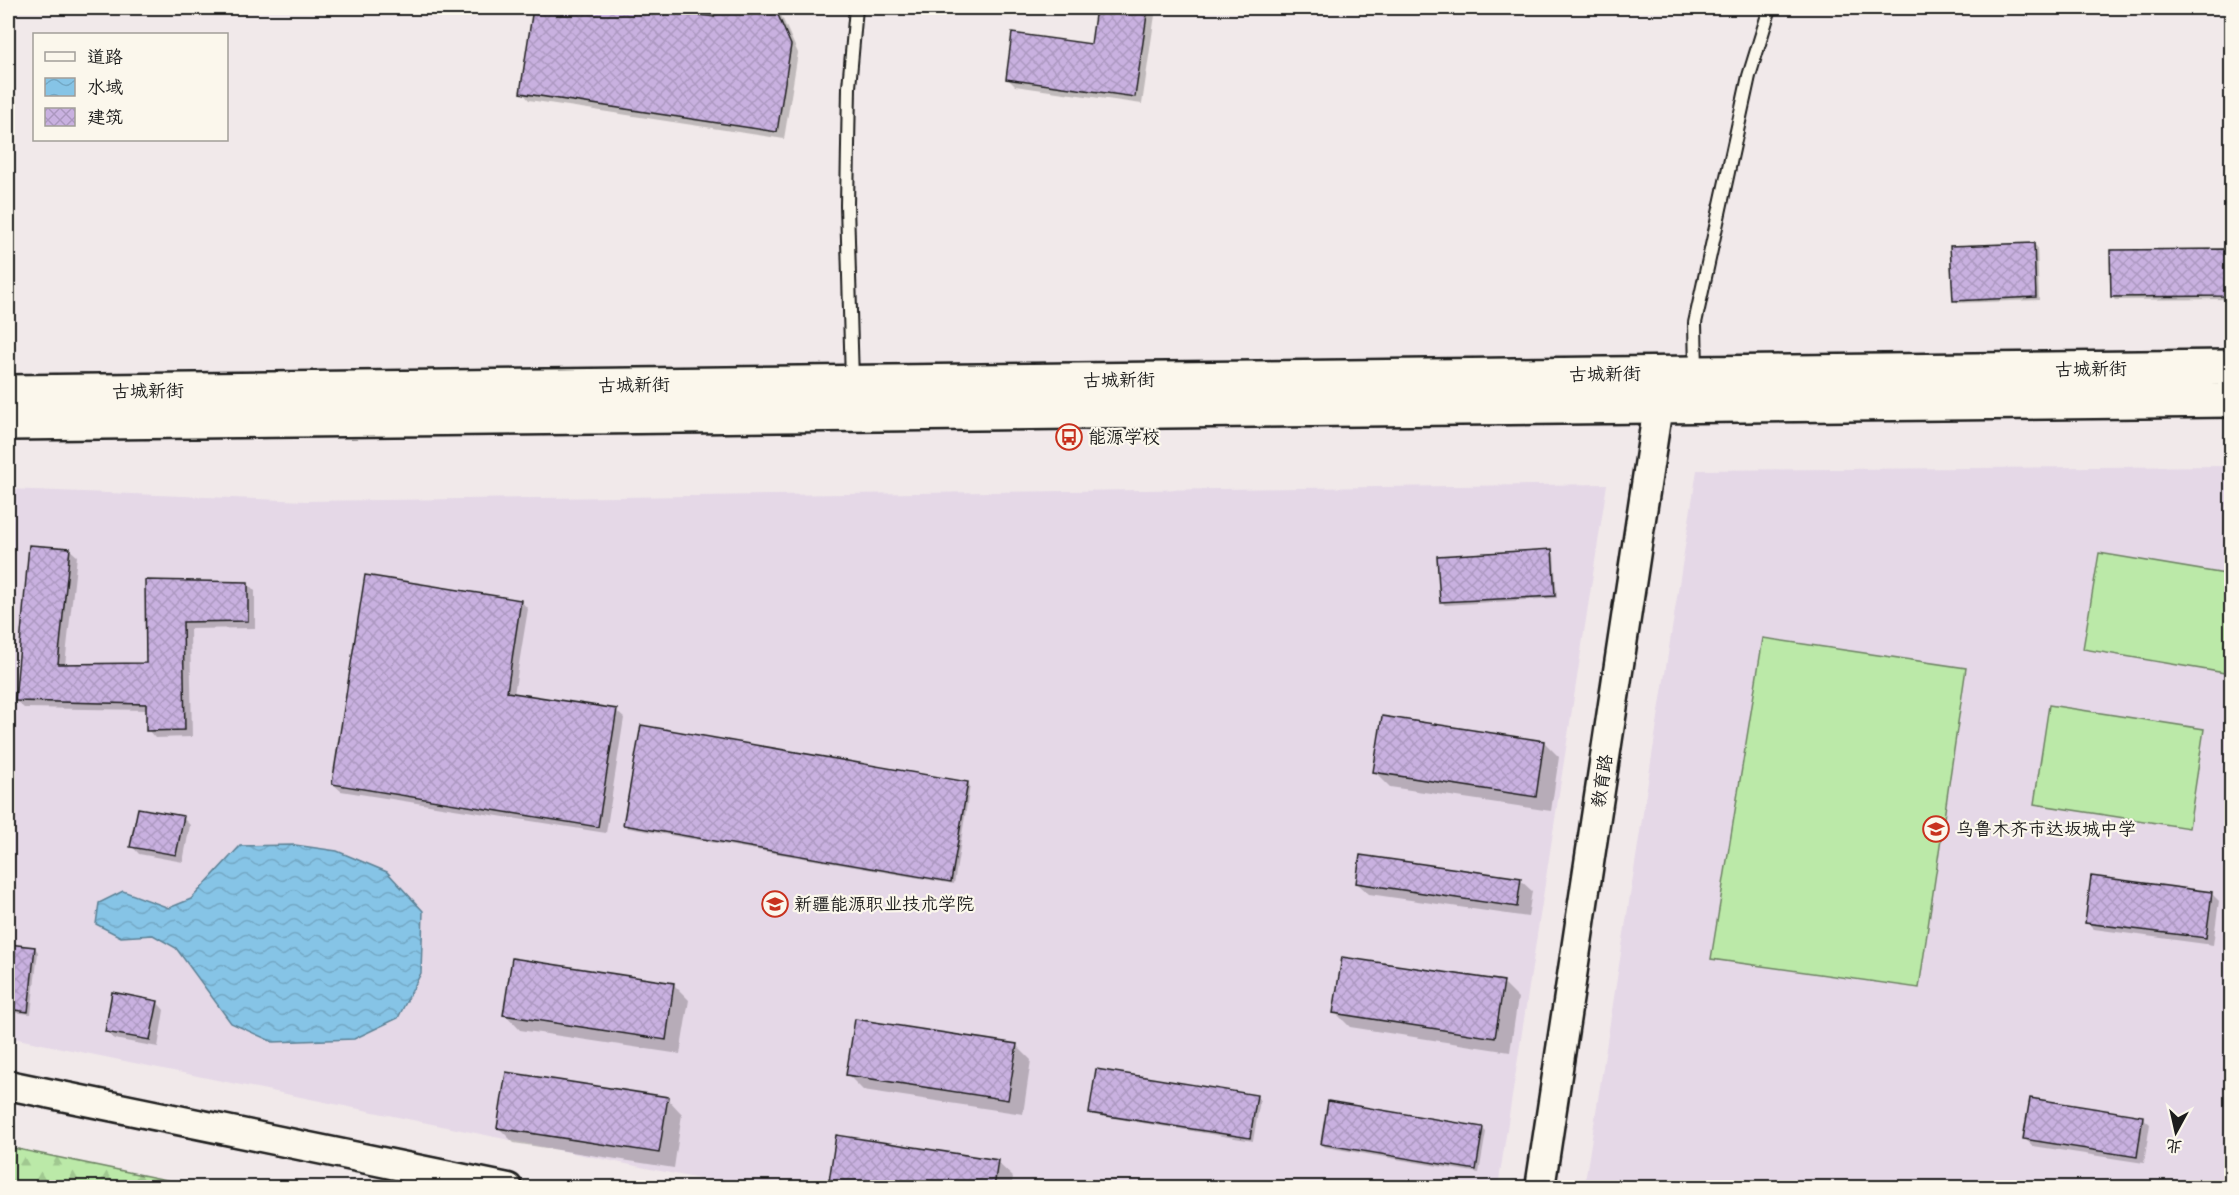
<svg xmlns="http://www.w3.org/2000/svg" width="2239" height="1195" font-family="Mynerve,'LXGW WenKai TC',sans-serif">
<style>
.built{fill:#e5d8e7}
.grass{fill:#bbe9a8;stroke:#6c8262;stroke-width:1.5}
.forest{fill:url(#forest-firs);stroke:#6c8262;stroke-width:1.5}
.water{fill:url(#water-waves);stroke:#5c8195;stroke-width:1.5}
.shadow{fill:#0003}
.building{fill:url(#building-cross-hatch);stroke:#1c1c1c;stroke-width:1.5}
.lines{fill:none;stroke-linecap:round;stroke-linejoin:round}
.service-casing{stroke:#1c1c1c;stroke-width:16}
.tertiary-casing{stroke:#1c1c1c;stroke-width:33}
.secondary-casing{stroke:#1c1c1c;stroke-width:38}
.service{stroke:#fbf7ec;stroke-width:12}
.tertiary{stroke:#fbf7ec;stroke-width:28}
.secondary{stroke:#fbf7ec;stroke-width:33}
.labels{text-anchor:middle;stroke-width:4.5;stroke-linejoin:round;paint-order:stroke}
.street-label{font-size:18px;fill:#1c1c1c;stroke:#fbf7ec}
.poi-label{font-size:18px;fill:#1c1c1c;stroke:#fbf7ec;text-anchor:start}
</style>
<defs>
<pattern id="forest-firs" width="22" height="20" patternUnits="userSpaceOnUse" patternTransform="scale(1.5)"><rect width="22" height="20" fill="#bbe9a8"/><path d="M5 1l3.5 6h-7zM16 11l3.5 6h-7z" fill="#a0c790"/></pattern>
<pattern id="water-waves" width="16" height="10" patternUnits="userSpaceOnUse" patternTransform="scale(1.5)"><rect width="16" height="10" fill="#86c4e6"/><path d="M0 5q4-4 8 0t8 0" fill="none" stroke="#73a8c5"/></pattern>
<pattern id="building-cross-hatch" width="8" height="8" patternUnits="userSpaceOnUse" patternTransform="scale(1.5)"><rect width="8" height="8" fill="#c9b1e0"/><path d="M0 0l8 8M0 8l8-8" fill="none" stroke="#ac98c0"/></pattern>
</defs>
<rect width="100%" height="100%" fill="#f1e9ea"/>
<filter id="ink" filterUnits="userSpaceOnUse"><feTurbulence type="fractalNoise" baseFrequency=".0167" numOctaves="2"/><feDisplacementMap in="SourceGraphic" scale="12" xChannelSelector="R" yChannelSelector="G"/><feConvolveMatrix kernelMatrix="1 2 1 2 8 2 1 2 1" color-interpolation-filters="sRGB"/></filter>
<g filter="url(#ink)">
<path class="built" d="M 2231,466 L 2231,1187 L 1584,1188 L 1697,470 Z
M 1607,484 L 1498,1187 L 738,1187 L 8,1037 L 8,489 L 306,501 Z"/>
<path class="grass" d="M 2099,553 L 2231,575 L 2231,674 L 2083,649 Z
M 1763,638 L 1966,668 L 1919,988 L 1711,959 Z
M 2049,705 L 2204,729 L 2189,828 L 2034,804 Z"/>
<path class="forest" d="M 8,1147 L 200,1187 L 8,1187 Z"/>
<path class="water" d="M 295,845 L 337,851 L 387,872 L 423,911 L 421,973 L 398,1018 L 354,1039 L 273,1042 L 231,1023 L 176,948 L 153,935 L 121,937 L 96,924 L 99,903 L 123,891 L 169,908 L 191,899 L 240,846 Z"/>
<path class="shadow" d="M 535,8 L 642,8 L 715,19 L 717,8 L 798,8 L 781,15 L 798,53 L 784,139 L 529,100 L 522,92 Z
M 1098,8 L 1156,8 L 1142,104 L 1015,86 L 1007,78 L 1092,46 Z
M 2033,244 L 2037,247 L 2039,300 L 1958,303 L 1954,300 Z
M 2226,251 L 2229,254 L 2229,299 L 2115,300 L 2112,297 Z
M 69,549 L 77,556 L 65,665 L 148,664 L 147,582 L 248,584 L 255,591 L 255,628 L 190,629 L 192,737 L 155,738 L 148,730 L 148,710 L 24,708 L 16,701 Z
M 1551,550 L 1554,554 L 1557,598 L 1445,605 L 1442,602 Z
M 521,601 L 528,609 L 514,694 L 616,711 L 624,718 L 606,833 L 341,791 L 333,784 Z
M 1544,742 L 1559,757 L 1551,811 L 1390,787 L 1375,772 Z
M 967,783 L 970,786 L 954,884 L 628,828 L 625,825 Z
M 183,818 L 190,825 L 183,862 L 139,854 L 132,846 Z
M 1520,880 L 1532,891 L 1528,917 L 1369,894 L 1357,883 Z
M 2211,893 L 2219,901 L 2213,945 L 2094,929 L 2087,922 Z
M 8,945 L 35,948 L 38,952 L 31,1014 L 8,1012 Z
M 1503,983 L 1518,998 L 1510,1052 L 1350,1027 L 1335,1012 Z
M 674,985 L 689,1000 L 680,1054 L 520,1030 L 505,1014 Z
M 157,1002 L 164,1010 L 158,1047 L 114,1039 L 106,1031 Z
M 1016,1045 L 1031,1060 L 1023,1114 L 863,1090 L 848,1075 Z
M 1256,1096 L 1260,1100 L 1253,1141 L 1094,1115 L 1091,1112 Z
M 667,1098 L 682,1114 L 674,1168 L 514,1143 L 499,1128 Z
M 2142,1117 L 2150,1124 L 2144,1163 L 2033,1146 L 2025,1139 Z
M 1482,1128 L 1486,1132 L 1479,1173 L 1325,1147 L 1322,1144 Z
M 997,1162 L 1013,1177 L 1011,1188 L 829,1188 Z"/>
<path class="building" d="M 533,8 L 652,8 L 714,17 L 716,8 L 775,8 L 791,45 L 777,132 L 520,93 Z
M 1096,8 L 1148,8 L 1135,97 L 1006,79 L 1012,33 L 1091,44 Z
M 2034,243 L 2036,297 L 1953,301 L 1950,246 Z
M 2226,249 L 2227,296 L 2111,297 L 2110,250 Z
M 29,545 L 70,548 L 58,664 L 146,663 L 145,580 L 248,582 L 248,621 L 183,622 L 185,730 L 146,731 L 146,704 L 15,701 Z
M 1552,549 L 1555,596 L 1440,602 L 1437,556 Z
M 365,575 L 521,600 L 507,692 L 617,709 L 598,827 L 332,784 Z
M 1382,716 L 1544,741 L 1536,797 L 1373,772 Z
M 641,725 L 968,782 L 951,882 L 623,825 Z
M 138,808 L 184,816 L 176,855 L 130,847 Z
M 1360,855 L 1521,878 L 1517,907 L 1356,883 Z
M 2091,876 L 2212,892 L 2206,938 L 2085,923 Z
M 8,944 L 35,947 L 28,1012 L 8,1009 Z
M 1342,957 L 1504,981 L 1495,1038 L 1333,1013 Z
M 512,958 L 674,983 L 666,1040 L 503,1015 Z
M 112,992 L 158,1001 L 150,1040 L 105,1032 Z
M 855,1019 L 1017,1044 L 1008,1100 L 846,1075 Z
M 1096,1069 L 1257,1095 L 1250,1138 L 1089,1113 Z
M 506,1072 L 668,1097 L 659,1153 L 497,1128 Z
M 2030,1098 L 2143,1116 L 2137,1157 L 2023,1139 Z
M 1328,1101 L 1483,1127 L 1476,1170 L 1321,1144 Z
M 836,1135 L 998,1160 L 994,1188 L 828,1188 Z"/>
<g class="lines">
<g class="service-casing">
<path id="service" d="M 1696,372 L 1695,323 L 1749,76 L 1770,8
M 852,381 L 847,205 L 849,87 L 856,8"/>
</g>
<g class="tertiary-casing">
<path id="tertiary" d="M 8,1085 L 508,1188
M 1540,1188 L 1661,386"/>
</g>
<g class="secondary-casing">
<path id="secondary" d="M 8,392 L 2232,367
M 8,423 L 2232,400"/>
</g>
<use href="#service" class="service"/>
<use href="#tertiary" class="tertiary"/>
<use href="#secondary" class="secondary"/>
</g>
</g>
<defs>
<g id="bus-ring" transform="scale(1.35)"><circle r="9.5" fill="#fbf7ec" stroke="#c8321e" stroke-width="1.5"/><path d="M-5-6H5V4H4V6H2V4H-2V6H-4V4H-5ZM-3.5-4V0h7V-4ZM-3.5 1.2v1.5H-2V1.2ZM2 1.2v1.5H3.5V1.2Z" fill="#c8321e"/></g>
<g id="school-ring" transform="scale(1.35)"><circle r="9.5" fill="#fbf7ec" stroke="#c8321e" stroke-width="1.5"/><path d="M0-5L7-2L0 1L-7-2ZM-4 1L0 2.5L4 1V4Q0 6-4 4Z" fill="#c8321e"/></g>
</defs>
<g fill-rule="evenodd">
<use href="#bus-ring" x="1069" y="437"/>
<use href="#school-ring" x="1936" y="829"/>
<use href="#school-ring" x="775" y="904"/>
</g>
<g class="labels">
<g class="street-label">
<text transform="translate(2091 369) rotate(-1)" y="6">古城新街</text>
<text transform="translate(1605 374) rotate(-1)" y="6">古城新街</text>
<text transform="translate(1119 380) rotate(-1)" y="6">古城新街</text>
<text transform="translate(634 385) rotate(-1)" y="6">古城新街</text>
<text transform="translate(148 391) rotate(-1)" y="6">古城新街</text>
<text transform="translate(1602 781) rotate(-81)" y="6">教育路</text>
</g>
<g class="poi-label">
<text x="1088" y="443">能源学校</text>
<text x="1956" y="835">乌鲁木齐市达坂城中学</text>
<text x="794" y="910">新疆能源职业技术学院</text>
</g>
</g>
<rect width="2239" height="1195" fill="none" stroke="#fbf7ec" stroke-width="30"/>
<rect x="15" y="15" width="2209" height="1165" fill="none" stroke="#1c1c1c" stroke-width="2" filter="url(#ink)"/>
<rect x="33" y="33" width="195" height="108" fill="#fbf7ec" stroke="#a29f99" stroke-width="1.5"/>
<rect x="45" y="52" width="30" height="9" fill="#fbf7ec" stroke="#a29f99" stroke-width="1.5"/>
<text x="87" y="63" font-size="18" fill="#1c1c1c">道路</text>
<rect x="45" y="78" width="30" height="18" fill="url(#water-waves)" stroke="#a29f99" stroke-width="1.5"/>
<text x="87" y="93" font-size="18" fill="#1c1c1c">水域</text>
<rect x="45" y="108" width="30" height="18" fill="url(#building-cross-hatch)" stroke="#a29f99" stroke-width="1.5"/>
<text x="87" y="123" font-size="18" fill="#1c1c1c">建筑</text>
<g transform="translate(2176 1132) rotate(188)" stroke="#fbf7ec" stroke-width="4.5" paint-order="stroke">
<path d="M0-4.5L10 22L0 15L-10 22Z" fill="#1c1c1c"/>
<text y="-9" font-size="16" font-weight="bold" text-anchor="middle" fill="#1c1c1c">北</text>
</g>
</svg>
